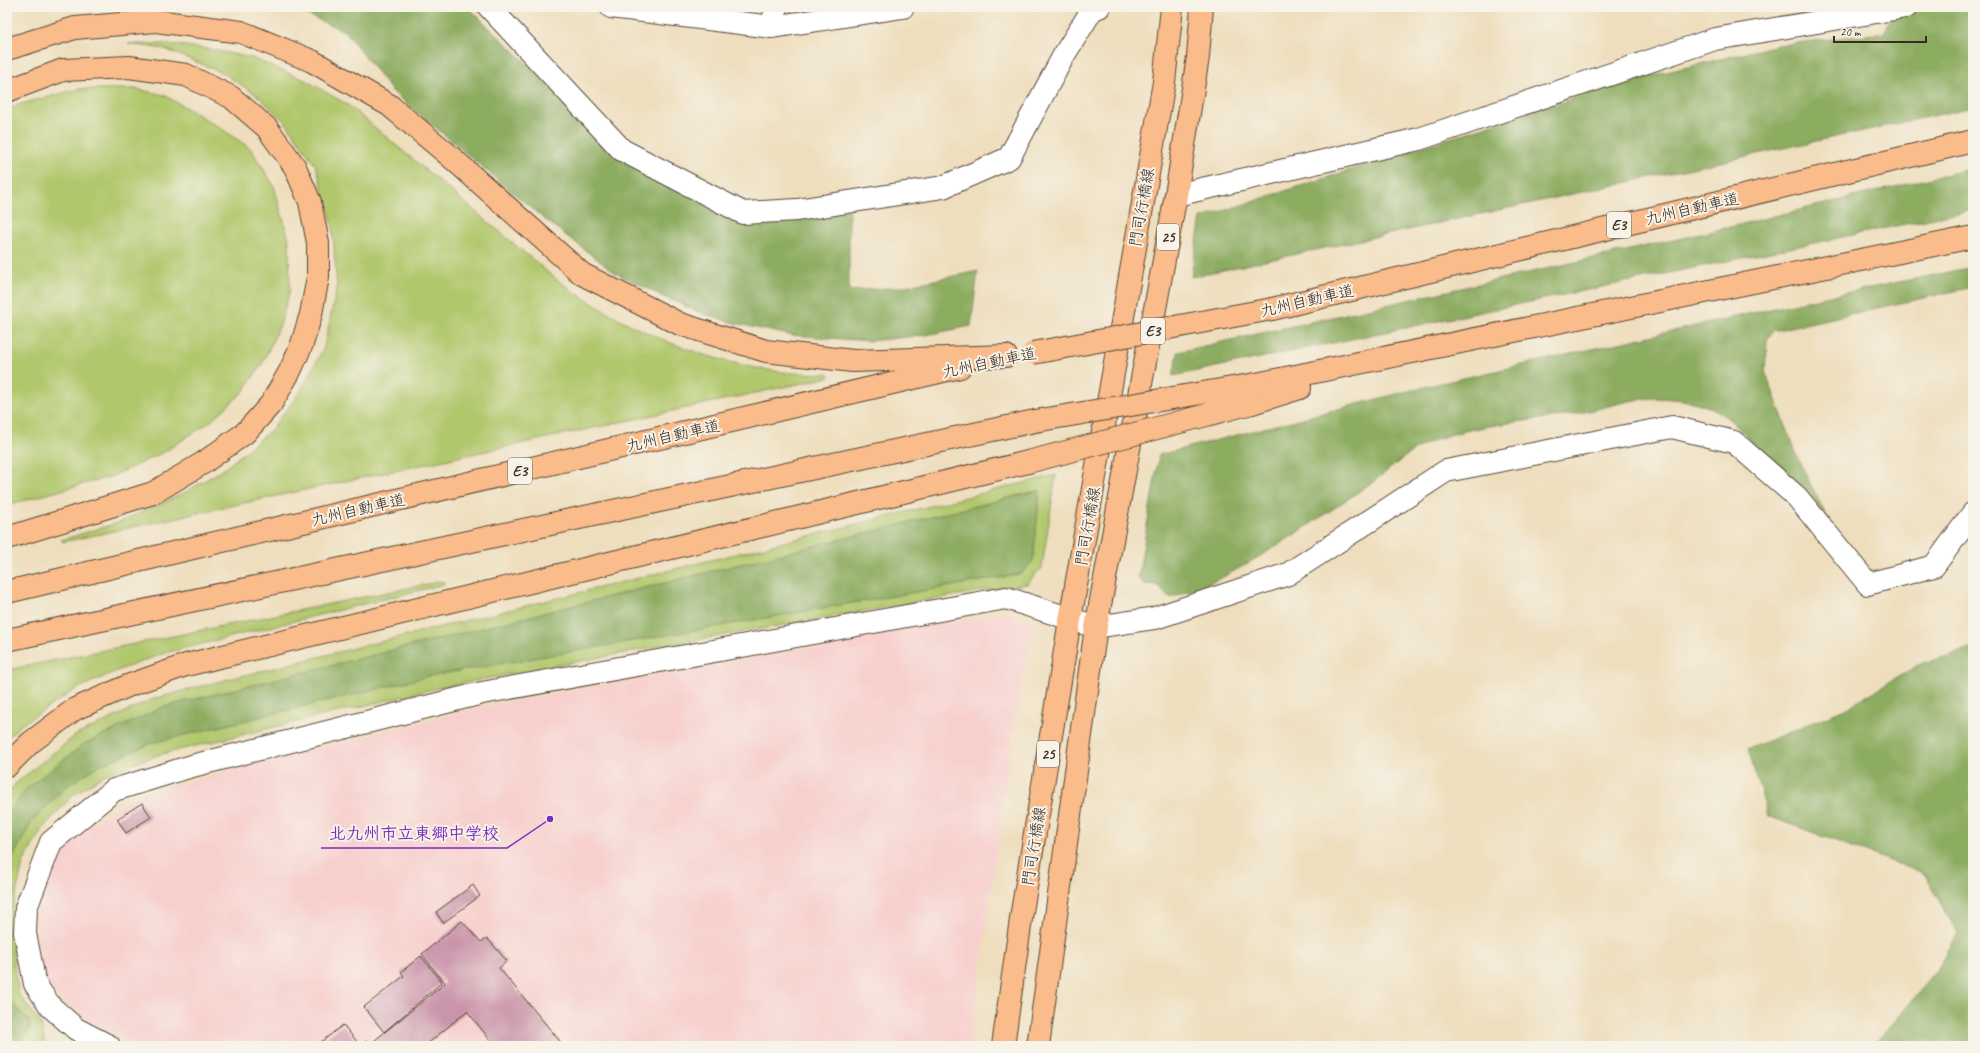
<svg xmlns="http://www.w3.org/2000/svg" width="1980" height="1053" font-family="Caveat,'Klee One',sans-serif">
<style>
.built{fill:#f7d0ce}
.green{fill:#b1c76c;stroke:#767845}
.forest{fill:#8cac60;stroke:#646b3f}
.building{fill:#ca95aa}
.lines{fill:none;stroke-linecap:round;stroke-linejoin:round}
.minor-casing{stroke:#564536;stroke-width:24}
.primary-casing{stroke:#564536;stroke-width:24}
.motorway-casing{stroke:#564536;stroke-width:24}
.minor{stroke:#fff;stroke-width:22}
.primary{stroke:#f9bc8a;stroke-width:22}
.motorway{stroke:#f9bc8a;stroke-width:22}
.motorway-bridge-casing{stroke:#564536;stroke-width:24;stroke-linecap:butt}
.motorway-bridge{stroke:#f9bc8a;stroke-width:22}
.labels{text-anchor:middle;stroke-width:4;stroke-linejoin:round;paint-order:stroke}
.shield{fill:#f7f3e8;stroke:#73665b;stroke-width:1}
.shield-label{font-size:15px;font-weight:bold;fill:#3b2a1e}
.street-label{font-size:16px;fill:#3b2a1e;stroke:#f7f3e8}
.leader{fill:none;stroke:#7b2cbf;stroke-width:1.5}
.callout-dot{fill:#7b2cbf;stroke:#f7f3e8;stroke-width:1.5}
.callout-label{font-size:17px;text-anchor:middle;font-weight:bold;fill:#7b2cbf;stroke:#f7f3e8;stroke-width:4;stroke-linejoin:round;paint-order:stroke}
</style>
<rect width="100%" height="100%" fill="#f7f3e8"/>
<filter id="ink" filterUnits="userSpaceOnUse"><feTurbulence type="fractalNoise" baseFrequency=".025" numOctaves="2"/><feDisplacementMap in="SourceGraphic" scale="8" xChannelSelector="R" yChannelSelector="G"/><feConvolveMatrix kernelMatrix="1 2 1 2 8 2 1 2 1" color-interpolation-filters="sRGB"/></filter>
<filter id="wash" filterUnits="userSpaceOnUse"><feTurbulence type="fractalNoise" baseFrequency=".012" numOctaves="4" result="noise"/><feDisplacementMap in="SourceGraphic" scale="16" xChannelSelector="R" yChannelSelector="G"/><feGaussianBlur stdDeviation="0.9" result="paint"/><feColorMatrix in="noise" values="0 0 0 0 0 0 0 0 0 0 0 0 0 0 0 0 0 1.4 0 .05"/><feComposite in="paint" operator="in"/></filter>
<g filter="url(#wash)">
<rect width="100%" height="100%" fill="#eedebd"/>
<path class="built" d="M 1009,611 L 1033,624 L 1008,762 L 970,1046 L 139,1046 L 75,1014 L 44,982 L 35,922 L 44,876 L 61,844 L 137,794 L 486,706 Z"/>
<path class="green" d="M 128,44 L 168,44 L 208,49 L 252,58 L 305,80 L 348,105 L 556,279 C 621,326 694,359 774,371 C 792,374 811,373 829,374 L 830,377 L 63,542 L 61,540 L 117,523 L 184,493 L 224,469 L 270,431 L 301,391 L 324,347 L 337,288 L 332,222 L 316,166 L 287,124 L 258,96 L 223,73 L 165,49 Z
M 79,89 L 136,89 L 164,95 L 219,127 L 251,149 L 274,186 L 289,240 L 290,290 L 280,325 L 263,362 L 243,392 L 211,421 L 166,451 L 113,476 L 7,505 L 7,110 L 17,105 Z
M 1056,475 L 1042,567 L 1027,584 L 1005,587 L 661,646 L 442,687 L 158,755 L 106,774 L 73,795 L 42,829 L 23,863 L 13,908 L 11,929 L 14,964 L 19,995 L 41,1024 L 45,1046 L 7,1046 L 7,796 L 16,783 L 76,735 L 153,699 L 217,682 Z
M 442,581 L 445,583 L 441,585 L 165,653 L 119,670 L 76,689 L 21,725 L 7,738 L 7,670 Z"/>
<path class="forest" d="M 290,7 L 468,7 L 617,150 L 739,210 L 849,208 L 849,291 L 901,287 L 978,271 L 971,326 L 926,335 L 870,341 L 789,335 L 734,323 L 704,314 L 662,296 L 614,272 L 542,217 L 392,91 L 346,32 Z
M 1897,7 L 1973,7 L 1973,107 L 1191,277 L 1201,218 L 1618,84 L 1778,45 L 1884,33 Z
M 1973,168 L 1973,210 L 1173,376 L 1178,352 L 1709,232 Z
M 1973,267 L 1973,287 L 1773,331 L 1767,340 L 1765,371 L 1800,463 L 1829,521 L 1810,532 C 1789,499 1752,431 1719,412 C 1700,401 1679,399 1657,398 C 1631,398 1605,408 1580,413 C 1531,422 1460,424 1418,448 C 1401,458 1386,473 1370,484 C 1322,516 1274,550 1223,577 C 1206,585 1188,591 1170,598 L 1156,585 L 1144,584 L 1138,578 L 1159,455 L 1424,387 L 1806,301 Z
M 1040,490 L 1033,561 L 1021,574 L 430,676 L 152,743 L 100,765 L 65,787 L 31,823 L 10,863 L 7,880 L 7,815 L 27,788 L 84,744 L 163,707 Z
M 1973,648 L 1973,1046 L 1874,1046 L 1936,972 L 1958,933 L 1923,873 L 1768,816 L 1748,749 L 1845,709 L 1918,665 Z
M 7,998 L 29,1021 L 30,1029 L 19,1042 L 7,1042 Z"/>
<g id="blocks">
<path class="building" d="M 142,803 L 151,817 L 126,833 L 117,819 Z
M 473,885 L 480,896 L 443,923 L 436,912 Z
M 462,921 L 481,942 L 487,938 L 507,961 L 499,968 L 564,1046 L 495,1046 L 467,1011 L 425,1046 L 316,1046 L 343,1025 L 360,1045 L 366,1041 L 369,1045 L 445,983 L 422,954 Z
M 421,956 L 442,982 L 384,1032 L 364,1007 L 404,976 L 401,972 Z"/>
</g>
</g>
<g filter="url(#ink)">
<use href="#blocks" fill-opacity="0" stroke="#564536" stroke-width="1"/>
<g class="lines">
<g class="minor-casing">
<path id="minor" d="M 489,7 L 622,150 L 743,213 L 797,210 L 943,187 L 1009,158 L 1064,55 L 1092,10 L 1099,7
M 611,7 L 772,27 L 903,7
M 772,27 L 776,7
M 1176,195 L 1419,139 L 1715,39 L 1906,7
M 109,1046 L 76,1029 L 51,1007 L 35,984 L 25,933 L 26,908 L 51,842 L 114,790 L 192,766 L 482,693 L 1006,598 L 1096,627 L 1155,618 L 1288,574 L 1446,471 L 1672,427 L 1734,442 L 1797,497 L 1868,584 L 1934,566 L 1973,513"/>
</g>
<g class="primary-casing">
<path id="primary" d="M 1003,1046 L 1022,912 L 1070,620 L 1164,82 L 1172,7
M 1038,1046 L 1096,627 L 1176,195 L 1198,57 L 1202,7"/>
</g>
<g class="motorway-casing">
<path id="motorway" d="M 7,49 L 75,28 L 156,21 L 241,32 L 312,61 L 389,105 L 451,157 L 582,274 L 680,324 L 766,351 L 853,361 L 1006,356
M 7,91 L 63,70 L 129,67 L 186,75 L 231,97 L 267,128 L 295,167 L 310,202 L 318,243 L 318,277 L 311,314 L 302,344 L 290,371 L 271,404 L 245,433 L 203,463 L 153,493 L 7,538
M 1272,309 L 1973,141
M 1256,384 L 1973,237
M 1252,403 L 1300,388
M 7,592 L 960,367
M 7,640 L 1035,421
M 7,766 L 30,743 L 75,709 L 130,685 L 186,665 L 1028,462"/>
</g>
<use href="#minor" class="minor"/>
<use href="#primary" class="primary"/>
<use href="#motorway" class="motorway"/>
<g class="motorway-bridge-casing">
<path id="motorway-bridge" d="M 1033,353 L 1272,309
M 1035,421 L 1256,384
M 1028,462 L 1252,403"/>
</g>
<use href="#motorway-bridge" class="motorway-bridge"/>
</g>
</g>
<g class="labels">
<g class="shield">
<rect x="1607" y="212" width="24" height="26" rx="3"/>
<rect x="1157" y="224" width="22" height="26" rx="3"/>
<rect x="1141" y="318" width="24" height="26" rx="3"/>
<rect x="508" y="458" width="24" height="26" rx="3"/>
<rect x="1037" y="741" width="22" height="26" rx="3"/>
</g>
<g class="shield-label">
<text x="1619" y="230">E3</text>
<text x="1168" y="242">25</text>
<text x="1153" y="336">E3</text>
<text x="520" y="476">E3</text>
<text x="1048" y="759">25</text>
</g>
<g class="street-label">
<text transform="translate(1141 207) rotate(-80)" y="6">門司行橋線</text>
<text transform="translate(1692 208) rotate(-13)" y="6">九州自動車道</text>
<text transform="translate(1307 300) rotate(-13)" y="6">九州自動車道</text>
<text transform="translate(989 362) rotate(-12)" y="6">九州自動車道</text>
<text transform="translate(673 435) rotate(-13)" y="6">九州自動車道</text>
<text transform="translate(358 509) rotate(-13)" y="6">九州自動車道</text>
<text transform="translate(1087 526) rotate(-80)" y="6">門司行橋線</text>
<text transform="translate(1033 846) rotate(-81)" y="6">門司行橋線</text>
</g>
</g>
<path class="leader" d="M550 819L507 848H321"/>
<circle class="callout-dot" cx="550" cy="819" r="4"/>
<g class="callout-label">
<text x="414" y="839">北九州市立東郷中学校</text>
</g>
<rect width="1980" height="1053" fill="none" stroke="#f7f3e8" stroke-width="24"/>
<path d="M1834 36v6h92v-6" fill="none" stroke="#3b2a1e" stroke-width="2"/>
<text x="1840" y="36" font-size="12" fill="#3b2a1e" stroke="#f7f3e8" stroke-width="3" paint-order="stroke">20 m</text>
</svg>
